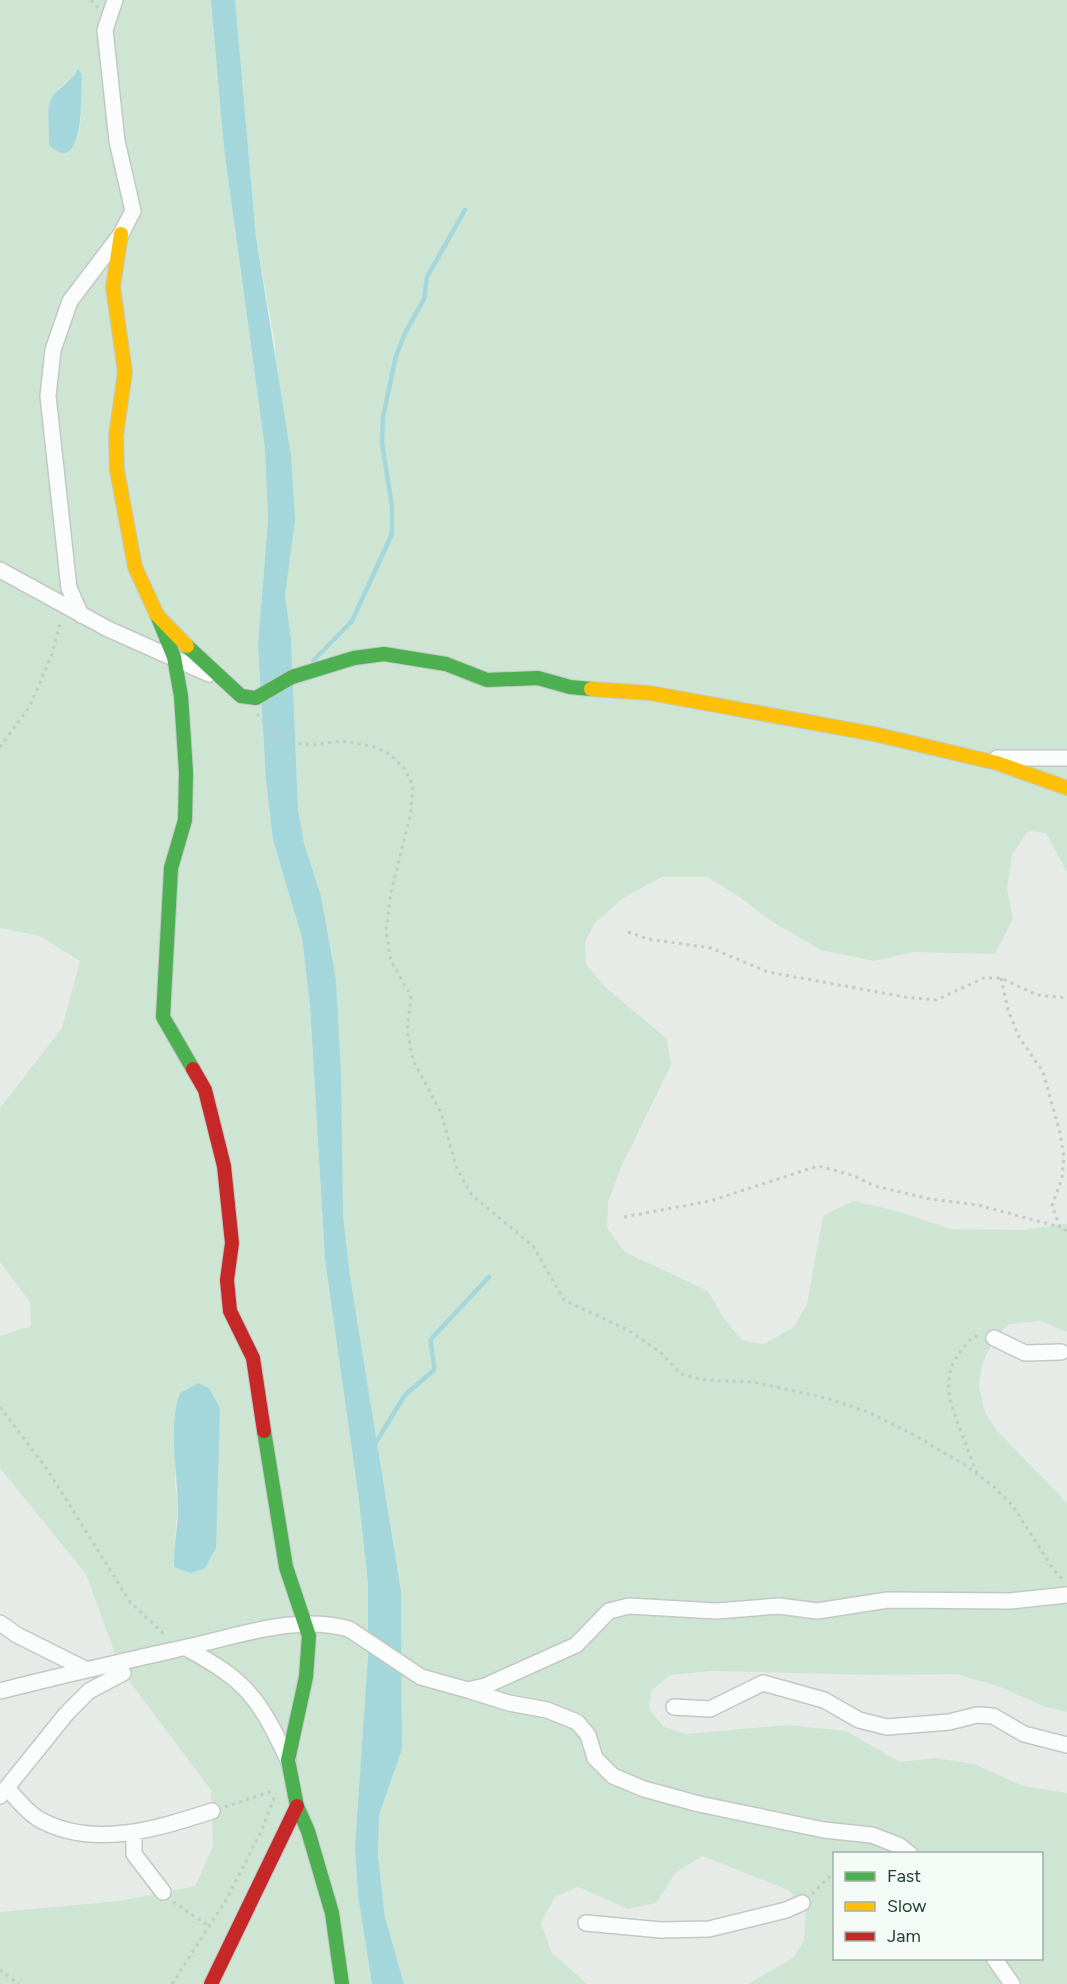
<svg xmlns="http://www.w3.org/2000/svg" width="1067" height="1984" font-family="Figtree,sans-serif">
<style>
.green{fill:#cee5d3;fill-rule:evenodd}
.water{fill:#a4d7db}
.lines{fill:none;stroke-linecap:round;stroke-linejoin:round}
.stream{stroke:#a4d7db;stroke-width:4.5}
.street-casing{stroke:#c3c8c5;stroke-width:18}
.fast-casing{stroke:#c1c9c5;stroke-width:16}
.slow-casing{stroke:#c1c9c5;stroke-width:16}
.jam-casing{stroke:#c1c9c5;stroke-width:16}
.path{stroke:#c2cbc6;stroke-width:3;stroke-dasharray:3 4.5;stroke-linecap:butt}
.street{stroke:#fbfcfc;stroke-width:15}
.fast{stroke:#4caf50;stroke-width:14}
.slow{stroke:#ffc107;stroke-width:14}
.jam{stroke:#c62828;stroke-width:14}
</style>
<rect width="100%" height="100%" fill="#e6ebe8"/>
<path class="green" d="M 0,0 L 211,0 L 235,231 L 265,449 L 268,520 L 258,645 L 266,781 L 273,840 L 302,938 L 310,1006 L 325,1260 L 359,1500 L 368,1584 L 368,1655 L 355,1847 L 358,1896 L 372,1984 L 0,1984 L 0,1912 L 119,1901 L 195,1886 L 213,1847 L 211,1790 L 121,1670 L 86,1574 L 0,1468 L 0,1336 L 31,1326 L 30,1302 L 0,1262 L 0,1108 L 62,1028 L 80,961 L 40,936 L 0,928 ZM 77,69 L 82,74 C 82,91 86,180 49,145 C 50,130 44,106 55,93 C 62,84 69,83 77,69 ZM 198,1383 L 174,1548 L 178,1505 L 175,1484 L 176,1418 L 180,1393 Z
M 235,0 L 1067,0 L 1067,872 L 1046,833 L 1028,831 L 1012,855 L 1007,889 L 1013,919 L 995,954 L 913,952 L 874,961 L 821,950 L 771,921 L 738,896 L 707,877 L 662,877 L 623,898 L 595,923 L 585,942 L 586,964 L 605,987 L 667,1039 L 671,1065 L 622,1165 L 608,1202 L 607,1228 L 625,1252 L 708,1291 L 725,1320 L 742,1340 L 764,1344 L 794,1327 L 807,1304 L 823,1216 L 853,1201 L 897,1211 L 950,1229 L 1021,1230 L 1067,1224 L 1067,1332 L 1041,1321 L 1009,1324 L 994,1338 L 982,1364 L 979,1386 L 985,1412 L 997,1431 L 1067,1503 L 1067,1712 L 1046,1707 L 1000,1687 L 957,1674 L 875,1675 L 711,1671 L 670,1675 L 651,1691 L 649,1709 L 664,1727 L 686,1734 L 788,1725 L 846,1731 L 900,1762 L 935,1758 L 974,1764 L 1023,1786 L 1067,1793 L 1067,1984 L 748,1984 L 793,1958 L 804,1941 L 806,1907 L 788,1890 L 703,1856 L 676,1872 L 656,1903 L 628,1909 L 578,1887 L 555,1897 L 541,1923 L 552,1953 L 587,1984 L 404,1984 L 385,1917 L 378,1856 L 379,1815 L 402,1749 L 401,1591 L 350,1276 L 343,1215 L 336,978 L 321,896 L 304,843 L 298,809 L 291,638 L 285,595 L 286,573 L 275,344 L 256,237 ZM 834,1854 L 1042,1854 L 1042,1958 L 834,1958 Z"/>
<path class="water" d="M 211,0 L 235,0 L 256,237 L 291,456 L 295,520 L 285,595 L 291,638 L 298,809 L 304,843 L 321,896 L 336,979 L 341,1074 L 343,1215 L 350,1276 L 401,1591 L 402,1749 L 379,1815 L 378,1856 L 385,1917 L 404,1984 L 372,1984 L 358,1896 L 355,1847 L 368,1655 L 368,1584 L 359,1500 L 325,1260 L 310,1006 L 302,938 L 273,840 L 266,781 L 258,645 L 268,520 L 265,449 L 224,148 Z
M 78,69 L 82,74 C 81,90 86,180 49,145 C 50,131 44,104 55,93 C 64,85 71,80 78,69 Z
M 198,1383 L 209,1388 L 220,1408 L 216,1548 L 205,1568 L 191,1573 L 174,1567 C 174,1546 178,1526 178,1506 C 177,1470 168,1427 180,1393 Z"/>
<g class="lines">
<path class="stream" d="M 313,661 L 352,621 L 392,534 L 392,506 L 382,443 L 383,417 L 396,356 L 405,333 L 424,299 L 427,277 L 465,210
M 373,1447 L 405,1395 L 434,1370 C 435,1358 430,1352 431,1339 L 489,1277"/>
<g class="street-casing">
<path id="street" d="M 0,570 L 108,629 L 209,674
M 81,615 L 69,588 L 48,396 L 53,350 L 70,301 L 121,234 L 133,211 L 117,141 L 105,30 L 115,0
M 997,758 L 1067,758
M 994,1338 L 1025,1353 L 1061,1352
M 0,1623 L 17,1635 L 85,1669
M 186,1648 C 247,1681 259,1698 288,1760
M 0,1691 C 62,1675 125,1661 187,1647 C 239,1636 296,1614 349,1629 L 421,1677 L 468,1690 L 485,1686 L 576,1645 L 609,1611 L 629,1606 L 716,1611 L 779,1606 L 817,1611 L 888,1600 L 1010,1601 L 1067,1595
M 471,1691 L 509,1703 L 547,1710 L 577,1722 L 588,1735 L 595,1758 L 613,1776 L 644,1789 L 699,1804 L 824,1830 L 872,1835 L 900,1846 L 910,1854
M 674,1707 L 710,1709 L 763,1683 L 824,1700 L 859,1720 L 887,1727 L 949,1722 L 977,1715 L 993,1716 L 1024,1734 L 1067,1745
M 7,1788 C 16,1798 26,1811 37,1818 C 91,1850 157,1829 212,1811
M 0,1796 L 67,1713 L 89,1691 L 123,1673
M 134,1832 L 134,1854 L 163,1892
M 586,1923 L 661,1930 L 709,1929 L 786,1910 L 802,1903
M 994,1958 L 1012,1984"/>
</g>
<g class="fast-casing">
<path id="fast" d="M 157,615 L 174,657 L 181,696 L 186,772 L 185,820 L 171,868 L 163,1017 L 193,1069
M 187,646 L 241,696 L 256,698 L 292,677 L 354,658 L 384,654 L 446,664 L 487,680 L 538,678 L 570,687 L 591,689
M 264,1431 L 286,1567 L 309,1636 L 306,1677 L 288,1760 L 297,1806 L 308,1831 L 332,1913 L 342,1984"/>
</g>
<g class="slow-casing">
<path id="slow" d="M 121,234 L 113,287 L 125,372 L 116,436 L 117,470 L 135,567 L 157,615 L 187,646
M 591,689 L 650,693 L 874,734 L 997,763 L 1067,788"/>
</g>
<g class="jam-casing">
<path id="jam" d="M 193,1069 L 205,1090 L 224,1166 L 232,1243 L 227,1280 L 230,1311 L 253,1358 L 264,1431
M 211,1984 L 297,1806"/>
</g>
<path class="path" d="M 91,0 L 98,8
M 257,714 L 276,735 L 293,743 L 312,745 L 342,741 L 372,746 L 390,754 L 404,768 L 413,786 L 411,812 L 391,892 L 386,932 L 391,961 L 411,996 L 407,1030 L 413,1060 L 441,1113 L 457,1169 L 472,1195 L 533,1246 L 564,1300 L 628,1330 L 660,1352 L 681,1374 L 704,1380 L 753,1382 L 826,1398 L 868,1412 L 914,1435 L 965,1465 L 994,1487 L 1013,1506 L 1054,1570 L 1064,1581
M 0,747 L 30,706 L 52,654 L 61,620
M 628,932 L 648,939 L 711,948 L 768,972 L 905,997 L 936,1000 L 984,978 L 1001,978 L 1037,995 L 1067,998
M 1001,978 L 1008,1010 L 1019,1037 L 1043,1072 L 1060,1133 L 1064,1156 L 1062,1178 L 1052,1206 L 1060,1227 L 1067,1231
M 624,1217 L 710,1201 L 818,1166 L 852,1175 L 875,1186 L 930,1199 L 978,1205 L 1060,1227
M 0,1407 L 49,1472 L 130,1602 L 165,1635
M 977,1473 C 971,1459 966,1444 960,1429 C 944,1388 941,1369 974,1336 L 980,1337
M 225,1807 L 275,1790
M 812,1894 L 834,1872
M 173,1902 L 209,1926
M 0,1970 L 19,1984
M 172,1984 L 226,1900 L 262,1830 L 276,1793"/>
<use href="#street" class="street"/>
<use href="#fast" class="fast"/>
<use href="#slow" class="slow"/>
<use href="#jam" class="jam"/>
</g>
<rect x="833" y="1852" width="210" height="108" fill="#f4faf6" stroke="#a0b0a9" stroke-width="1.5"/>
<rect x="845" y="1872" width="30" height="9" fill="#4caf50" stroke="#a0b0a9" stroke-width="1.5"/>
<text x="887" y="1882" font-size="18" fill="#214036">Fast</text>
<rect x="845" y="1902" width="30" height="9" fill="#ffc107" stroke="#a0b0a9" stroke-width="1.5"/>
<text x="887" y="1912" font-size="18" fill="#214036">Slow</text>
<rect x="845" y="1932" width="30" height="9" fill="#c62828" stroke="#a0b0a9" stroke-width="1.5"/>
<text x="887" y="1942" font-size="18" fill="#214036">Jam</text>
</svg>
